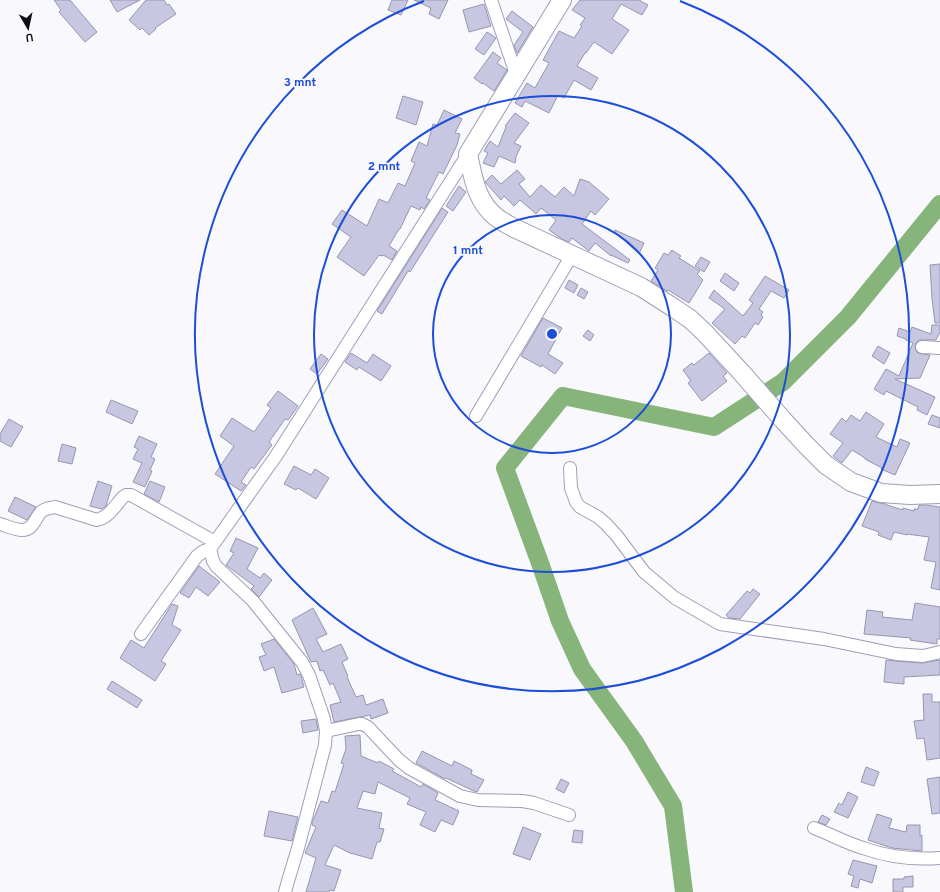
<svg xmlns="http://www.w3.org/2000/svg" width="940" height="892" font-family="Overpass,sans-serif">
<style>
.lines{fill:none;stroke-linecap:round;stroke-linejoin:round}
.river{stroke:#86b47a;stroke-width:18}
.building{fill:#c7c7e2;stroke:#9796af}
.minor-casing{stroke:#9f9eb8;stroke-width:14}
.highway-casing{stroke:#9f9eb8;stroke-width:20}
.minor{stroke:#fff;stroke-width:12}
.highway{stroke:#fff;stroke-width:18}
.ring{fill:none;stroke:#1d4ed8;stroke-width:2}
.centre{fill:#1d4ed8;stroke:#f8f8fd;stroke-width:2}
.ring-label{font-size:12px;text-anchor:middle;font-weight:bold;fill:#1d4ed8;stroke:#f8f8fd;stroke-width:3.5;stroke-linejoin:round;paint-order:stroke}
</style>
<rect width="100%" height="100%" fill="#f8f8fd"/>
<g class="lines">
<path class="river" d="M 684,892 L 673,806 L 634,741 L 582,669 L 560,621 L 540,563 L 505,468 L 563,396 L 714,427 L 783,382 L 848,317 L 940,204"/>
</g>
<path class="building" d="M 54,0 L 70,0 L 97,32 L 85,42 L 59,12 L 61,10 Z
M 110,0 L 140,0 L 117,12 Z
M 146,0 L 164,0 L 167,5 L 169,4 L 176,14 L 155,28 L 156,29 L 149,35 L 142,28 L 140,30 L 129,20 Z
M 392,0 L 408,0 L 401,15 L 388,10 Z
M 414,0 L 448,0 L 439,19 L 429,14 L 431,8 Z
M 580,0 L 639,0 L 648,5 L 642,15 L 621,4 L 612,19 L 629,30 L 612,54 L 594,42 L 586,53 L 585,53 L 577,66 L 598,78 L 591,90 L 574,80 L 564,98 L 558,95 L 549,113 L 525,101 L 522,107 L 515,103 L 527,83 L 535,88 L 549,63 L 543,60 L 559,31 L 574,38 L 582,26 L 580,25 L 585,18 L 572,10 Z
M 484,4 L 491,26 L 469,32 L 463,10 Z
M 512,11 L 533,27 L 517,53 L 514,45 L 523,32 L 506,19 Z
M 487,32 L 496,38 L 484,55 L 475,49 Z
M 493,52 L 501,58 L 497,63 L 507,70 L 494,91 L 483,83 L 482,84 L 474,78 Z
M 403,96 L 423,102 L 416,125 L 396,118 Z
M 444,110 L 462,119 L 455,133 L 460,134 L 457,145 L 443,174 L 439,172 L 426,198 L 430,200 L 424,209 L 421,207 L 420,210 L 411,206 L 400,229 L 399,229 L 389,246 L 397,251 L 392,260 L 383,255 L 382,256 L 379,255 L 364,276 L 337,257 L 351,237 L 332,224 L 342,210 L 367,226 L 379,199 L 388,203 L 398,183 L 405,186 L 415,163 L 411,161 L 419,142 L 427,146 L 433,124 L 437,125 Z
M 515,113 L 529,123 L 514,143 L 521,146 L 515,159 L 516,159 L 515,163 L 499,156 L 494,167 L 483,163 L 488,153 L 484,151 L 490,141 L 498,147 L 506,127 L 505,126 Z
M 517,170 L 525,179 L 519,184 L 530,197 L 541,185 L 555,197 L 564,187 L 574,196 L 580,179 L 589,182 L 609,199 L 595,215 L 591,211 L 582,224 L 630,260 L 628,263 L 611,255 L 611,256 L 595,243 L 589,251 L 572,238 L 569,242 L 562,239 L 549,230 L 556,220 L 541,208 L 536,214 L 520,200 L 514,206 L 504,196 L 501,200 L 486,183 L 485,182 L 492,175 L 501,184 Z
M 459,186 L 466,192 L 453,211 L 446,206 Z
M 442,208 L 448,212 L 410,272 L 408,271 L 382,314 L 377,311 Z
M 615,230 L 644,243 L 639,254 L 614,231 Z
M 672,250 L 681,256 L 679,258 L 700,271 L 697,274 L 703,280 L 689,303 L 668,290 L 667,291 L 651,281 L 658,270 L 655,268 L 664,253 L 668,255 Z
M 701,257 L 710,262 L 704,272 L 695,266 Z
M 940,264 L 940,323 L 935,323 L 932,299 L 930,265 Z
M 725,273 L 739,283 L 734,291 L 720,281 Z
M 765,276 L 789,290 L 784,298 L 771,291 L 759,309 L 763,312 L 761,315 L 763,317 L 758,325 L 755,323 L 745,338 L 742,336 L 735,344 L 712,323 L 725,309 L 709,298 L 714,290 L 743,316 L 753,303 L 749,300 Z
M 569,280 L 578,285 L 574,293 L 565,288 Z
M 581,288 L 588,292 L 584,299 L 577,295 Z
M 543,318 L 562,328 L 548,354 L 563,363 L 555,374 L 542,365 L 541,367 L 521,356 Z
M 932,325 L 940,325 L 940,332 L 936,340 L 919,340 L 916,343 L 915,346 L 916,351 L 918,353 L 930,355 L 920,378 L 895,379 L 935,397 L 927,415 L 917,410 L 918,407 L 886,391 L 884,395 L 874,389 L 886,369 L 899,376 L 913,343 L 906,340 L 906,339 L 897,336 L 899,328 L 910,332 L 912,327 L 931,334 Z
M 588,330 L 594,335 L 590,341 L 583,336 Z
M 878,346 L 890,353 L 884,364 L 872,356 Z
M 351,353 L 367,363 L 373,354 L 391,366 L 381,381 L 359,367 L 357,370 L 345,362 Z
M 709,353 L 727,373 L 723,376 L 727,381 L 702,401 L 688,383 L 691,381 L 683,370 L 692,363 L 694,365 Z
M 321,354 L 328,359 L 317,374 L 310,369 Z
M 278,391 L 298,406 L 288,420 L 285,419 L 269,442 L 272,445 L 254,469 L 251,467 L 241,482 L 246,485 L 241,491 L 215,474 L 234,446 L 220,436 L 232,418 L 254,432 L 271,408 L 267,405 Z
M 111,400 L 138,411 L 132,424 L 106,412 Z
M 866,412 L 884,424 L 876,437 L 897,447 L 900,439 L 910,443 L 895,475 L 881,469 L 882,468 L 865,459 L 865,458 L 852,450 L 842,463 L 833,456 L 843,443 L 830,434 L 842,418 L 846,422 L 851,415 L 860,421 Z
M 932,415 L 940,418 L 940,428 L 928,424 Z
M 9,419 L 23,427 L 11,447 L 0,441 L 0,434 Z
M 139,436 L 157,444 L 151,457 L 155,459 L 150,470 L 152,471 L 145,487 L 133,482 L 142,463 L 133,459 L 138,449 L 134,447 Z
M 62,444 L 76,448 L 72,464 L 58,461 Z
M 294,466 L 311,475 L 315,469 L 329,478 L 316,499 L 298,488 L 296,490 L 284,484 Z
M 98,481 L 112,486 L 106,506 L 102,509 L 90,506 Z
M 150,481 L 165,487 L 159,502 L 144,494 Z
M 15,497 L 36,507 L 27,520 L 8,511 Z
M 872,501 L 880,503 L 886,504 L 887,505 L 903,510 L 903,508 L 914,511 L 914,509 L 918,509 L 919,505 L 926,505 L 940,507 L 940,590 L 931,588 L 936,562 L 924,560 L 929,537 L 907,534 L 907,535 L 894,532 L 891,540 L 878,535 L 879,532 L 862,526 Z
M 236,538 L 258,548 L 247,569 L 260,578 L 264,573 L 272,580 L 259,597 L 251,589 L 254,586 L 226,565 L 234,553 L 230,551 Z
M 199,566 L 220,582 L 208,596 L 196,587 L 189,598 L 180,593 Z
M 753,589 L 760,594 L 740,619 L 729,618 L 726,615 L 747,591 L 750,593 Z
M 915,603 L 940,607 L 940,639 L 937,639 L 937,644 L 910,640 L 911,638 L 864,634 L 867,610 L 883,612 L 882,617 L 912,620 Z
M 172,604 L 178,606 L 172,625 L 181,630 L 161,661 L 166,664 L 155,681 L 120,658 L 131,640 L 144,648 Z
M 313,608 L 327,634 L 316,639 L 323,652 L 341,644 L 348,659 L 342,662 L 348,676 L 347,677 L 356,697 L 363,695 L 366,705 L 383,699 L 388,713 L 371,719 L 370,715 L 334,722 L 330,705 L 341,702 L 333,683 L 330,685 L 323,670 L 320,671 L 317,661 L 311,662 L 292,620 Z
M 274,639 L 294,664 L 297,675 L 300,674 L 301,676 L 304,687 L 282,693 L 274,667 L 264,671 L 259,657 L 266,655 L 261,644 Z
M 886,660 L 895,661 L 922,663 L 940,660 L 940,675 L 904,677 L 904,684 L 884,682 Z
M 112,681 L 142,700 L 137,708 L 107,689 Z
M 923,694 L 932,694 L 932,702 L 940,702 L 940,758 L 927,760 L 924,738 L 917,739 L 914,721 L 924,720 Z
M 316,719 L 318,730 L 303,733 L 301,721 Z
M 360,735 L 361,756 L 378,763 L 379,761 L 394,769 L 392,771 L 421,787 L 423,784 L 438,793 L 435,800 L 459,811 L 453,825 L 441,820 L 435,832 L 420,825 L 426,812 L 407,804 L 410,798 L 378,782 L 375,794 L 363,791 L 357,808 L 382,813 L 379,828 L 384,829 L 380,842 L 377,842 L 372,859 L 350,853 L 334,845 L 325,865 L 341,870 L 334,891 L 330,890 L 329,892 L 306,892 L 316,858 L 305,853 L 316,827 L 312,825 L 312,823 L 321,801 L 328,803 L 332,791 L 335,792 L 344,764 L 341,763 L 346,749 L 345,736 Z
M 422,751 L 452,766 L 454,761 L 472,770 L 471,774 L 484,780 L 477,792 L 474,791 L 446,778 L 445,779 L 416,763 Z
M 866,767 L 879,772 L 874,786 L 861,782 Z
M 940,777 L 940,813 L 932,814 L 927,779 Z
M 561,779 L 569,783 L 564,793 L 556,789 Z
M 848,792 L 858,797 L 848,818 L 834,812 L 839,803 L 842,805 Z
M 269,811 L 298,817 L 292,841 L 264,836 Z
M 877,814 L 892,819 L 889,828 L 906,832 L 907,825 L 920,825 L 920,836 L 922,835 L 922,851 L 892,848 L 868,840 Z
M 822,815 L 830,819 L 826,825 L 818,822 Z
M 523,827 L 541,834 L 530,860 L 513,854 Z
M 574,830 L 583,831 L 582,843 L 572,842 Z
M 853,860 L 877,866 L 872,883 L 860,879 L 858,888 L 851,886 L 854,876 L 848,874 Z
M 913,876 L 913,887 L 903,887 L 903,892 L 893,892 L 893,879 L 904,879 L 904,877 Z"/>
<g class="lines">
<g class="minor-casing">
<path id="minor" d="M 491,0 L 516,74
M 922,347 L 940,348
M 476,416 L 572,255
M 570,468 L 571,488 L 576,502 L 580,507 L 598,517 L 606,524 L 617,536 L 644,572 L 675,598 L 720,624 L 824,639 L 896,654 L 923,656 L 940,652
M 0,524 C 7,526 15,530 22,530 C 34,530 35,517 42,511 C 46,508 50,508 55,507 L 97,520 C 109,517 115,506 123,497 L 126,495 L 131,495 L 215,542
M 141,634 L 197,556 L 204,551 L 210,549
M 326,731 L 359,724 L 362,724 L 368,727 L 399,760 L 409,768 L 460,796 L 478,800 L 522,801 L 534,803 L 569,815
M 814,828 C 830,834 846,843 863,848 C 888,857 914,860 940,858
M 285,892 L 288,881 L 298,848 L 325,745 L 326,731 L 324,719 L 309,675 L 302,662 L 253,601 L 216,566 L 213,561 L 210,549 L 276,456 L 468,154"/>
</g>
<g class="highway-casing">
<path id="highway" d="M 562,0 L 468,154 C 473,177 476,201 496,217 C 501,221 507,224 512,227 L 641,287 L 674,308 L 690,319 L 705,333 L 741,372 L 783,420 L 806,445 L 826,465 L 851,482 L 881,493 L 910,495 L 940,494"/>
</g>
<use href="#minor" class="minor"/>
<use href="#highway" class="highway"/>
</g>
<g class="ring">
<circle cx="552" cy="334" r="119"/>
<circle cx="552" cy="334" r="238"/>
<path d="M680 1A357 357 0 1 1 424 1"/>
</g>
<circle cx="552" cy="334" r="6" class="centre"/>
<g class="ring-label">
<text x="300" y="86">3 mnt</text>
<text x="384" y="170">2 mnt</text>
<text x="468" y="254">1 mnt</text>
</g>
<g transform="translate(28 28) rotate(171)" stroke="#f8f8fd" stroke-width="3" paint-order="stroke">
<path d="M0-3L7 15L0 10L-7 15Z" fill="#0d0d15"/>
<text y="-6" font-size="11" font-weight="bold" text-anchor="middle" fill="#0d0d15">U</text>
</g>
</svg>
